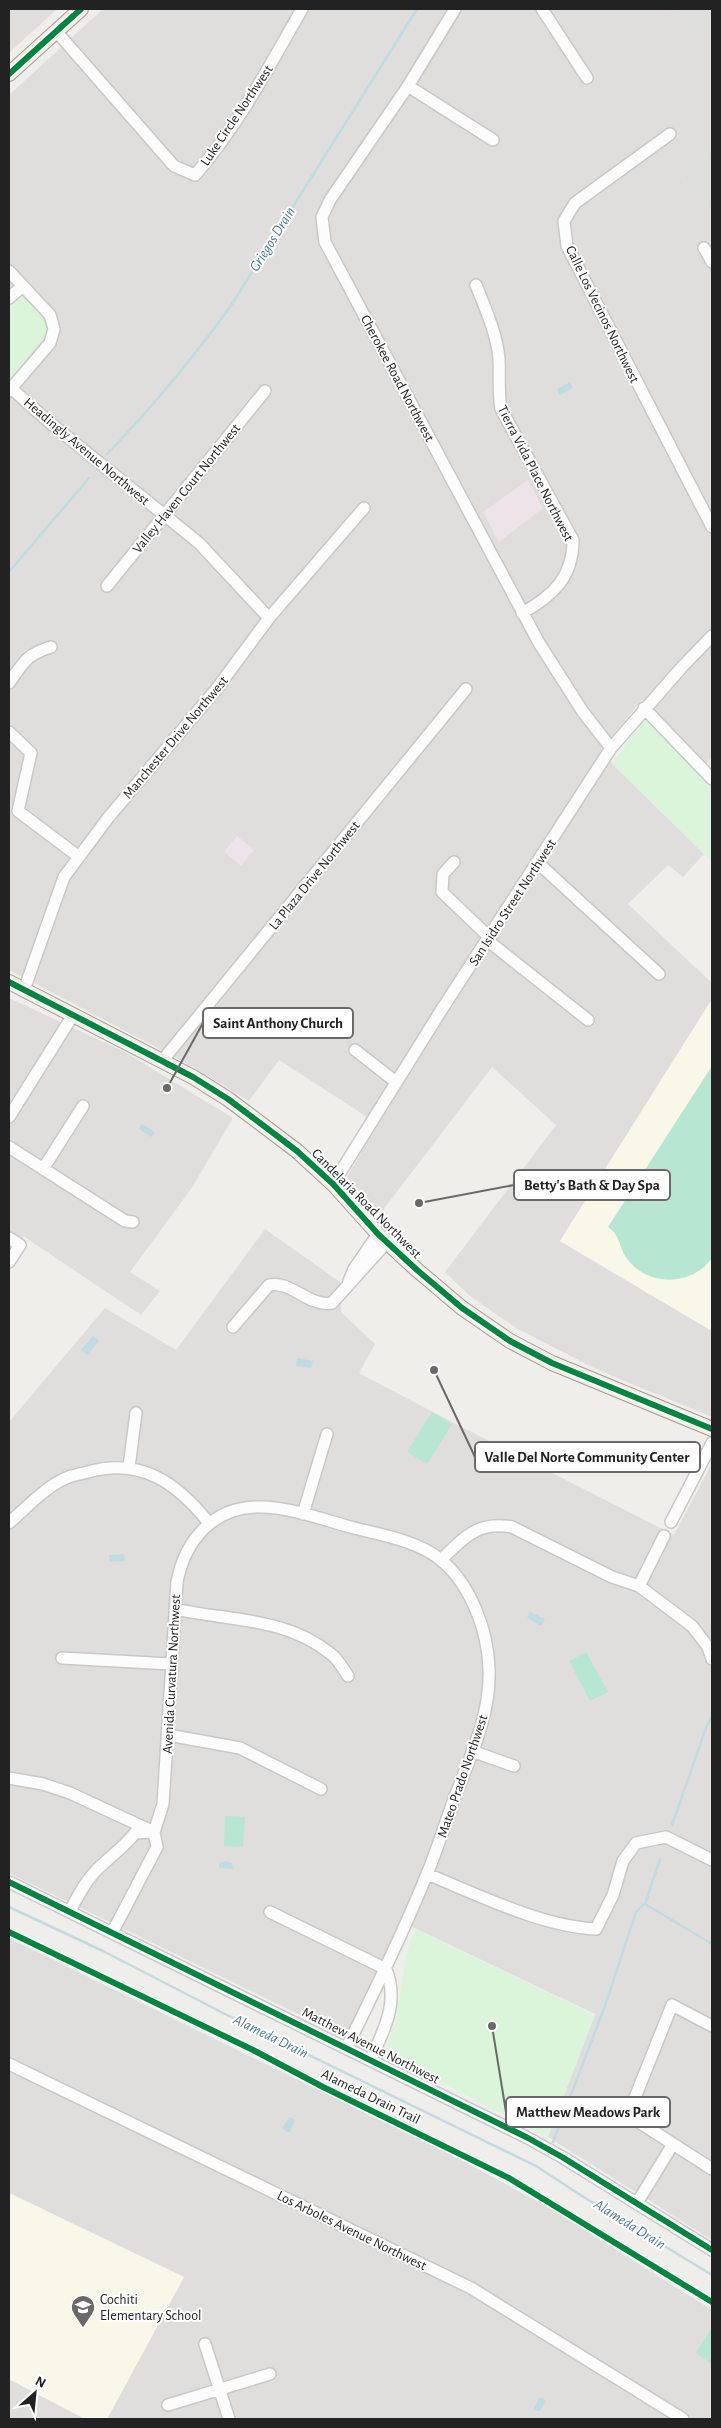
<svg xmlns="http://www.w3.org/2000/svg" width="721" height="2428" font-family="'Alegreya Sans',sans-serif">
<style>
.residential{fill:#dfdedc}
.industrial{fill:#ede4e9}
.education{fill:#f8f7e8}
.religious{fill:#dededc}
.park{fill:#daf5da}
.pitch{fill:#b7e6d2}
.water{fill:#bfdbe3}
.lines{fill:none;stroke-linecap:round;stroke-linejoin:round}
.stream{stroke:#bfdbe3;stroke-width:2.5}
.minor-casing{stroke:#c9c8c7;stroke-width:14}
.major-casing{stroke:#a79c86;stroke-width:16}
.minor{stroke:#fdfcfc;stroke-width:11}
.major{stroke:#f3ede7;stroke-width:14}
.cycleway-casing{stroke:#fff;stroke-width:9}
.cycleway{stroke:#00873e;stroke-width:6}
.labels{text-anchor:middle;stroke-width:4;stroke-linejoin:round;paint-order:stroke}
.street-label{font-size:14px;fill:#222;stroke:#fff}
.poi-label{font-size:14px;fill:#222;stroke:#fff;text-anchor:start}
.water-label{font-size:15px;font-style:italic;fill:#4a7aab;stroke:#fff}
.leader{fill:none;stroke:#6a6968;stroke-width:2}
.callout-dot{fill:#6a6968;stroke:#fff;stroke-width:2}
.callout{fill:#fff;stroke:#6a6968;stroke-width:2}
.callout-label{font-size:15px;text-anchor:middle;font-weight:bold;fill:#222}
</style>
<rect width="100%" height="100%" fill="#f0eeeb"/>
<path class="residential" d="M 9,9 L 57,9 L 9,53 Z
M 103,9 L 666,9 L 708,33 L 712,40 L 712,149 L 682,177 L 712,216 L 712,757 L 706,764 L 642,700 L 600,751 L 704,854 L 683,877 L 668,865 L 628,904 L 712,983 L 712,999 L 560,1241 L 712,1331 L 712,1417 L 596,1369 L 516,1328 L 470,1296 L 445,1272 L 556,1125 L 492,1067 L 380,1214 L 347,1177 L 378,1124 L 279,1060 L 249,1101 L 179,1059 L 9,970 L 9,95 Z
M 9,998 L 125,1052 L 233,1118 L 191,1189 L 130,1272 L 160,1291 L 141,1315 L 23,1236 L 9,1258 Z
M 265,1229 L 340,1282 L 341,1312 L 375,1344 L 359,1373 L 456,1424 L 674,1535 L 712,1463 L 712,2240 L 548,2137 L 595,2014 L 400,1921 L 347,2038 L 9,1873 L 9,1422 L 105,1308 L 176,1350 Z
M 9,1938 L 457,2158 L 550,2208 L 712,2310 L 712,2419 L 107,2419 L 184,2277 L 9,2193 Z
M 9,2379 L 85,2419 L 9,2419 Z"/>
<path class="industrial" d="M 528,480 L 543,508 L 499,542 L 483,512 Z
M 237,836 L 254,850 L 241,866 L 224,852 Z"/>
<path class="education" d="M 712,999 L 712,1331 L 560,1241 Z
M 9,2193 L 184,2277 L 107,2419 L 85,2419 L 9,2379 Z"/>
<path class="religious" d="M 665,9 L 712,9 L 712,40 L 707,33 Z
M 712,149 L 712,216 L 682,177 Z
M 159,1077 L 180,1090 L 174,1100 L 153,1086 Z"/>
<path class="park" d="M 22,297 C 34,304 48,321 47,334 L 9,382 L 9,306 L 18,298 Z
M 643,719 L 657,727 L 712,785 L 712,862 L 612,764 Z
M 415,1929 L 595,2015 L 548,2137 L 387,2055 C 387,2040 394,2028 397,2014 C 403,1984 403,1956 415,1929 Z"/>
<path class="pitch" d="M 712,1066 L 712,1258 C 692,1286 649,1287 628,1260 C 618,1248 622,1237 608,1227 Z
M 432,1412 L 452,1424 L 427,1464 L 407,1452 Z
M 586,1652 L 608,1692 L 590,1701 L 569,1661 Z
M 225,1816 L 245,1817 L 243,1847 L 224,1846 Z
M 712,2327 L 712,2364 L 696,2353 Z"/>
<path class="water" d="M 570,382 L 573,388 L 560,395 L 557,389 Z
M 142,1124 L 155,1132 L 151,1137 L 139,1129 Z
M 93,1336 L 99,1341 L 87,1355 L 81,1350 Z
M 297,1358 L 313,1361 L 311,1368 L 296,1366 Z
M 124,1554 L 125,1561 L 110,1562 L 109,1555 Z
M 530,1612 L 545,1619 L 541,1626 L 527,1618 Z
M 226,1861 L 232,1863 L 233,1869 L 219,1868 L 219,1863 Z
M 289,2117 L 295,2119 L 290,2132 L 287,2132 L 282,2128 Z
M 539,2398 L 544,2398 L 545,2402 L 540,2411 L 537,2411 L 534,2408 Z"/>
<g class="lines">
<path class="stream" d="M 107,454 C 151,409 192,359 230,307 L 417,9
M 9,572 L 89,478
M 672,1825 L 707,1725 L 712,1717
M 660,1859 L 645,1904 L 712,1944
M 9,1907 L 103,1951 L 225,2014 L 536,2166 L 582,2196 L 712,2275
M 553,2142 L 606,2003 L 636,1912 L 645,1903"/>
<g class="minor-casing">
<path id="minor" d="M 455,9 L 408,86 L 330,200 L 322,217 L 325,242 L 539,643 L 583,712 L 611,748
M 542,9 L 587,78
M 56,31 L 174,166 L 195,175 C 238,126 270,65 302,9
M 408,86 L 493,140
M 670,134 L 575,203 L 564,221 L 567,246 L 712,527
M 704,248 L 712,262
M 9,271 L 50,315 L 54,329 L 50,343 L 9,391
M 476,285 C 485,308 497,334 499,359 C 500,376 498,392 501,409 L 573,540 C 573,577 553,596 522,613
M 9,298 L 23,286
M 12,389 L 49,422 L 199,543 L 269,618
M 107,586 L 265,391
M 9,683 C 23,663 27,654 51,647
M 644,708 L 712,779
M 9,732 L 31,753 L 18,811 L 79,857
M 454,862 L 443,874 L 442,892 L 488,936 L 492,944 L 588,1020
M 538,863 L 659,974
M 24,990 L 64,877 L 108,818 L 218,687 L 269,618 L 364,508
M 355,1050 L 396,1082
M 162,1061 L 466,689
M 9,1117 L 73,1015
M 9,1147 L 125,1221 L 133,1222
M 43,1169 L 83,1106
M 333,1184 L 442,1009 L 611,748 L 682,667 L 712,636
M 9,1238 L 20,1245 L 9,1262
M 349,1281 L 354,1269 L 378,1234
M 233,1327 L 269,1285 C 291,1280 308,1307 332,1303 L 387,1242
M 129,1467 L 136,1413
M 303,1514 L 327,1434
M 671,1522 L 712,1443
M 9,1523 C 26,1508 44,1488 66,1478 C 72,1475 81,1474 88,1472 C 141,1457 177,1483 209,1523
M 441,1560 C 464,1537 478,1521 512,1527 L 612,1577 L 639,1586 L 692,1626 L 708,1647 L 712,1659
M 639,1586 L 664,1536
M 175,1609 C 229,1621 286,1617 331,1654 C 338,1659 343,1669 348,1676
M 62,1658 L 171,1664
M 168,1735 L 240,1748 L 321,1789
M 472,1751 L 514,1766
M 9,1778 L 43,1784 L 70,1793 L 154,1832
M 427,1874 C 479,1895 540,1926 596,1929 L 613,1895 L 623,1861 L 636,1843 L 666,1837 L 712,1860
M 9,1882 L 528,2138 L 562,2157 L 712,2250
M 70,1911 C 77,1898 83,1885 93,1874 C 106,1859 123,1849 135,1833 L 152,1832
M 270,1912 L 386,1969
M 113,1931 L 157,1847 L 154,1832 L 163,1804 L 177,1582 C 185,1540 214,1506 260,1507 C 291,1507 324,1520 354,1528 C 382,1535 418,1541 441,1560 C 471,1585 488,1631 489,1669 C 491,1714 470,1758 454,1799 C 445,1824 437,1850 427,1874 C 403,1933 375,1990 347,2047
M 712,2026 L 672,2005 L 628,2115 L 712,2169
M 371,2059 C 385,2028 399,2002 386,1969
M 9,2064 L 471,2288 L 683,2419
M 637,2203 L 673,2144
M 205,2344 L 229,2419
M 168,2405 L 270,2374"/>
</g>
<g class="major-casing">
<path id="major" d="M 9,74 L 81,9
M 9,982 L 193,1077 L 228,1099 L 297,1151 L 333,1184 L 378,1234 L 417,1270 L 462,1308 L 510,1341 L 552,1363 L 712,1429"/>
</g>
<use href="#minor" class="minor"/>
<use href="#major" class="major"/>
<g class="cycleway-casing">
<path id="cycleway" d="M 9,74 L 81,9
M 9,982 L 193,1077 L 228,1099 L 297,1151 L 333,1184 L 378,1234 L 417,1270 L 462,1308 L 510,1341 L 552,1363 L 712,1429
M 9,1882 L 528,2138 L 562,2157 L 712,2250
M 9,1932 L 253,2050 L 323,2087 L 509,2178 L 712,2302"/>
</g>
<use href="#cycleway" class="cycleway"/>
</g>
<defs>
<g id="school-pin" transform="scale(1.25)"><path d="M0 17L-7.5 6A9.5 9.5 0 1 1 7.5 6Z" fill="#6a6968" stroke="#fff"/><path d="M0-5L7-2L0 1L-7-2ZM-4 1L0 2.5L4 1V4Q0 6-4 4Z" fill="#fff"/></g>
</defs>
<g fill-rule="evenodd">
<use href="#school-pin" x="83" y="2307"/>
</g>
<g class="labels">
<g class="street-label">
<text transform="translate(236 115) rotate(-56)" y="5">Luke Circle Northwest</text>
<text transform="translate(603 314) rotate(64)" y="5">Calle Los Vecinos Northwest</text>
<text transform="translate(398 378) rotate(62)" y="5">Cherokee Road Northwest</text>
<text transform="translate(87 451) rotate(40)" y="5">Headingly Avenue Northwest</text>
<text transform="translate(536 473) rotate(63)" y="5">Tierra Vida Place Northwest</text>
<text transform="translate(186 488) rotate(-51)" y="5">Valley Haven Court Northwest</text>
<text transform="translate(175 737) rotate(-50)" y="5">Manchester Drive Northwest</text>
<text transform="translate(314 875) rotate(-51)" y="5">La Plaza Drive Northwest</text>
<text transform="translate(512 902) rotate(-57)" y="5">San Isidro Street Northwest</text>
<text transform="translate(367 1203) rotate(45)" y="5">Candelaria Road Northwest</text>
<text transform="translate(171 1674) rotate(-87)" y="5">Avenida Curvatura Northwest</text>
<text transform="translate(462 1776) rotate(-71)" y="5">Mateo Prado Northwest</text>
<text transform="translate(371 2045) rotate(27)" y="5">Matthew Avenue Northwest</text>
<text transform="translate(371 2096) rotate(26)" y="5">Alameda Drain Trail</text>
<text transform="translate(352 2230) rotate(26)" y="5">Los Arboles Avenue Northwest</text>
</g>
<g class="poi-label">
<text x="100" y="2304">Cochiti<tspan x="100" dy="16">Elementary School</tspan></text>
</g>
<g class="water-label">
<text transform="translate(272 239) rotate(-58)" y="5">Griegos Drain</text>
<text transform="translate(271 2036) rotate(26)" y="5">Alameda Drain</text>
<text transform="translate(630 2224) rotate(32)" y="5">Alameda Drain</text>
</g>
</g>
<path class="leader" d="M167 1088L203 1023M419 1203L514 1185M434 1370L475 1457M492 2026L506 2112"/>
<g class="callout-dot">
<circle cx="167" cy="1088" r="5"/>
<circle cx="419" cy="1203" r="5"/>
<circle cx="434" cy="1370" r="5"/>
<circle cx="492" cy="2026" r="5"/>
</g>
<g class="callout">
<rect x="203" y="1008" width="150" height="30" rx="5"/>
<rect x="514" y="1170" width="156" height="30" rx="5"/>
<rect x="475" y="1442" width="225" height="30" rx="5"/>
<rect x="506" y="2097" width="164" height="30" rx="5"/>
</g>
<g class="callout-label">
<text x="278" y="1028">Saint Anthony Church</text>
<text x="592" y="1190">Betty's Bath &amp; Day Spa</text>
<text x="587" y="1462">Valle Del Norte Community Center</text>
<text x="588" y="2117">Matthew Meadows Park</text>
</g>
<rect width="721" height="2428" fill="none" stroke="#222222" stroke-width="20"/>
<g transform="translate(35 2393) rotate(27)" stroke="#ffffff" stroke-width="4" paint-order="stroke">
<path d="M0-4L9 19L0 12L-9 19Z" fill="#222222"/>
<text y="-8" font-size="14" font-weight="bold" text-anchor="middle" fill="#222222">N</text>
</g>
</svg>
